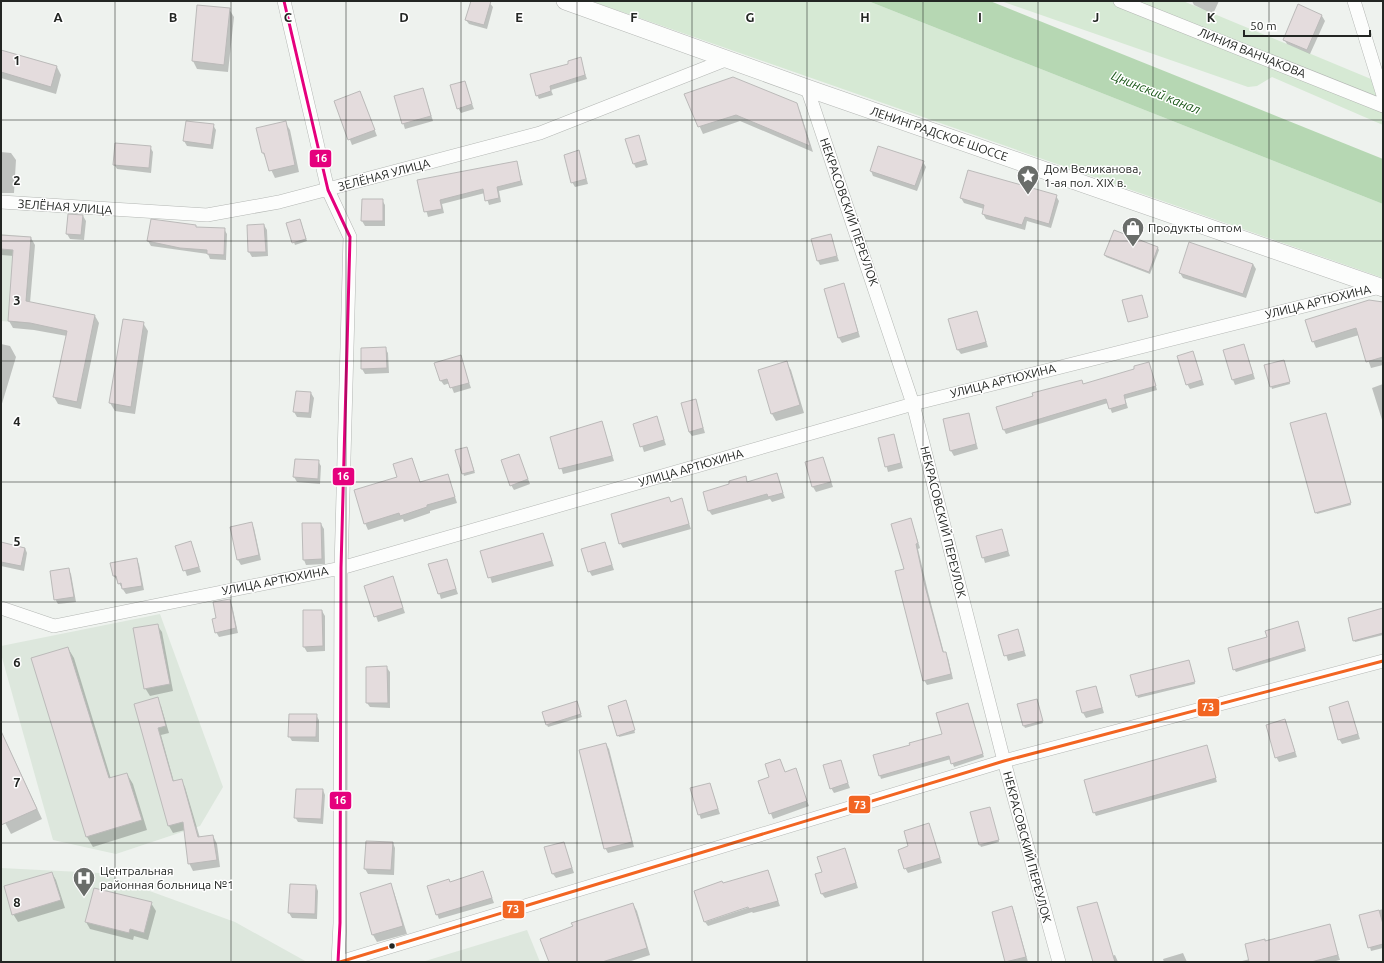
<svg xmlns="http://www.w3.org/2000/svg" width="1384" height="963" font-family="Ubuntu,sans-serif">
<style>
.built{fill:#dde7dd}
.green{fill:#d6e9d4}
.water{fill:#b6d7b3}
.shadow{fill:#0003}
.building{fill:#e4dcdd;stroke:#bbbab9}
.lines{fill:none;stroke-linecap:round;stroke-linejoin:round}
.minor-casing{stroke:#b4b7b4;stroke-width:14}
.tertiary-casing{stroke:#b4b7b4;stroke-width:18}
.minor{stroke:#fcfdfc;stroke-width:13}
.tertiary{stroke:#fcfdfc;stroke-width:17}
.bus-1-casing{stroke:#fff;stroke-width:6}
.bus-2-casing{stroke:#fff;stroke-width:6}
.bus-1{stroke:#e5007d;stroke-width:3}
.bus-2{stroke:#f26522;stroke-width:3}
.grid{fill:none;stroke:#232623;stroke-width:1;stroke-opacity:0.55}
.bus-dot{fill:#232623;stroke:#fff;stroke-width:1.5}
.labels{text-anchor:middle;stroke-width:3;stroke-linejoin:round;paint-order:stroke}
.street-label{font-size:12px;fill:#232623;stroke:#fff}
.poi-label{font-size:12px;fill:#232623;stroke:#fff;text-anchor:start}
.water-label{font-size:13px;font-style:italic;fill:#1a5718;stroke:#fff}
.grid-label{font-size:13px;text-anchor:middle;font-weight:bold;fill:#232623;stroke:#fff;stroke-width:3;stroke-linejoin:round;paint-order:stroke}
.line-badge{stroke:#fff;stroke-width:1.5}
.badge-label{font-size:11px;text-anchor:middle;font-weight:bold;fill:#fff}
</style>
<rect width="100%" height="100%" fill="#eef2ee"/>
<path class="built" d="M 1,234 L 31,237 L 25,323 L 1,321 Z
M 160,614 L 223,787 L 200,826 L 116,854 L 53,840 L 1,654 L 1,646 Z
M 1,868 L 100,873 L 235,922 L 307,962 L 1,962 Z
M 527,930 L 540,962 L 422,962 Z"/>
<path class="green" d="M 591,1 L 868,1 L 1383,204 L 1383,278 Z
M 1001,1 L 1183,1 L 1383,84 L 1383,125 L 1272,77 L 1257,86 L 1248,87 Z"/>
<path class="water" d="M 868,1 L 990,1 L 1383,159 L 1383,204 Z"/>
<path class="shadow" d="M 472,1 L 488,1 L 493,7 L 487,29 L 469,24 L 466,20 Z
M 1192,1 L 1219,1 L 1213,14 L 1194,5 Z
M 198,6 L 229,9 L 234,17 L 228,72 L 197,69 L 193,61 Z
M 1299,6 L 1322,16 L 1325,21 L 1310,54 L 1287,44 L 1284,39 Z
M 1,51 L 57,67 L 61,75 L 56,94 L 1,78 Z
M 580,59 L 587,79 L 551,90 L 553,95 L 539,99 L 537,95 Z
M 464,82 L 474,109 L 461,113 L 458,108 Z
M 423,89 L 433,121 L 405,129 L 395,97 Z
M 360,92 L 377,136 L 352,145 L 335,102 Z
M 685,94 L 796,104 L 800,111 L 813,152 L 740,121 L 703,134 Z
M 285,122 L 290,130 L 299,172 L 275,178 L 263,153 Z
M 213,125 L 216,130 L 213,149 L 187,146 L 184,141 Z
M 638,136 L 648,165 L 636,168 L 634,164 Z
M 150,147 L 153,152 L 151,173 L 117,169 L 114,164 Z
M 1,152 L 11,153 L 16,160 L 14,193 L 1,193 Z
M 579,152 L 588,184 L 575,187 L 572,182 Z
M 516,162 L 523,185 L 499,191 L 501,202 L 489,205 L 485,193 L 442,204 L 444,213 L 428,217 L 418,181 Z
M 923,162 L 926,167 L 917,191 L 873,176 L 871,171 Z
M 1056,196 L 1059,201 L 1051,228 L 1027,221 L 1025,230 L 986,219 L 983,214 L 984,209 L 964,203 L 961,198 Z
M 382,200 L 385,205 L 385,226 L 365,226 L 362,221 Z
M 68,215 L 83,216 L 86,221 L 84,240 L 70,239 L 67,234 Z
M 301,222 L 307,241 L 295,245 L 287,224 Z
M 264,225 L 267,230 L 268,256 L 252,257 L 249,252 L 248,226 Z
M 195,226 L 197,228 L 224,229 L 227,234 L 226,260 L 210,259 L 208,254 L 151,246 L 148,241 Z
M 1,235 L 31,238 L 35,245 L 30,303 L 95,316 L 99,323 L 81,409 L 58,404 L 54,397 L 67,336 L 34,330 L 13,328 L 9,321 L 14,256 L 1,255 Z
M 830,235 L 839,261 L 820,265 L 818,261 Z
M 1158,248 L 1159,250 L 1150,274 L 1106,257 L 1105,255 Z
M 1253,264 L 1256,269 L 1246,298 L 1183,278 L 1180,273 Z
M 844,284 L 860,337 L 842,343 L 839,338 Z
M 1383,303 L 1383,365 L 1371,368 L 1359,335 L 1316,348 L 1313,341 Z
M 977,312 L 988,347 L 961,354 L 958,350 Z
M 143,323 L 148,331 L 135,414 L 115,411 L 110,403 Z
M 1,344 L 10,346 L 16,357 L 1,407 Z
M 1244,345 L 1255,379 L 1235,385 L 1233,380 Z
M 385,348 L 388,353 L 389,373 L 365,374 L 362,369 L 362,349 Z
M 1193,352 L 1204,385 L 1190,389 L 1187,384 Z
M 460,356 L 471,388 L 454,393 L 450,383 L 444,385 L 441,381 Z
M 786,362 L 791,370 L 804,413 L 776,421 L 772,414 Z
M 1149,363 L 1157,390 L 1125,399 L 1128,408 L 1112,413 L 1108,403 L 1006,434 L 1004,430 L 998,408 L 1081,381 L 1083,385 L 1136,369 Z
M 1285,363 L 1290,384 L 1272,389 L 1265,366 Z
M 1383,384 L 1383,423 L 1372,388 Z
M 311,393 L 314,398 L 311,418 L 297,417 L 294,412 Z
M 695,400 L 705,433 L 692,436 L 689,432 Z
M 968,414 L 978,449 L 954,456 L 951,451 Z
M 1326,416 L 1351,505 L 1317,514 L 1316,512 Z
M 657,418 L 666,445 L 644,452 L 635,424 Z
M 602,422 L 614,461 L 563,474 L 552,438 Z
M 894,436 L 903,468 L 888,472 L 879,439 Z
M 468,450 L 475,473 L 464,476 L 456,451 Z
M 519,455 L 530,484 L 514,490 L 511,485 Z
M 823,458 L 833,487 L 816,492 L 813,487 Z
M 411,460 L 421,483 L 448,475 L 457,503 L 430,511 L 430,513 L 404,522 L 403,519 L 368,530 L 365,523 Z
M 318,461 L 321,466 L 320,484 L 297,482 L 294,477 Z
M 776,474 L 785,498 L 772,502 L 770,499 L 712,515 L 709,511 L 731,484 L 745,477 L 748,483 Z
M 669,498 L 672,503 L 681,500 L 691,529 L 623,548 L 620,543 Z
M 911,519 L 920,548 L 918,549 L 928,592 L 944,653 L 948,658 L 953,679 L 927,685 L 924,680 L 905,569 Z
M 251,523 L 254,528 L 261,560 L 241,565 L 238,560 L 231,528 Z
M 321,524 L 324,529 L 325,564 L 306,565 L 304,560 Z
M 1001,530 L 1010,556 L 985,563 L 977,537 Z
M 543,534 L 554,566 L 492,583 L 482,552 Z
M 191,542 L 201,572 L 187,576 L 177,547 Z
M 1,543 L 25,548 L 27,553 L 24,571 L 1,566 Z
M 605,543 L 614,570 L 592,576 L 589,571 Z
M 136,559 L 139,564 L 144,590 L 126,594 L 114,576 L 111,564 Z
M 446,560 L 458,594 L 441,599 L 430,565 Z
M 68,569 L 71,574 L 76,602 L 58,604 L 55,599 Z
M 393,578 L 405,613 L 378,622 L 366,586 Z
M 229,600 L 232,605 L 238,633 L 219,637 L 216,632 L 217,619 Z
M 1383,609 L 1383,635 L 1355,642 L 1354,640 Z
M 322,611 L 325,616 L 325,651 L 307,652 L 304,647 Z
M 1298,622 L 1306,651 L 1236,672 L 1234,669 L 1268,638 Z
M 157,625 L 162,632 L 173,691 L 150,696 L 145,688 Z
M 1018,631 L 1026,656 L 1008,661 L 1000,635 Z
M 68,648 L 74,658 L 111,779 L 127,774 L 133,784 L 147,830 L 93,847 L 87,837 Z
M 1190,664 L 1195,684 L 1138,698 L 1131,675 Z
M 387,668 L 390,672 L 390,708 L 370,707 L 367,703 Z
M 1096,687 L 1104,713 L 1086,718 L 1083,713 Z
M 157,698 L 161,706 L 169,733 L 161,735 L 174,782 L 181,780 L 185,787 L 200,838 L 213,836 L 217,844 L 220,867 L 193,871 L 189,863 L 185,830 L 173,833 L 169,826 L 135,705 Z
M 577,702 L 582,717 L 548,727 L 547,725 Z
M 1038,702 L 1043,723 L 1025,728 L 1024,726 Z
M 627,703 L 635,733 L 619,737 L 618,735 Z
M 1348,703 L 1360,739 L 1342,744 L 1339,739 Z
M 969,707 L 984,757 L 954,767 L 951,759 L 881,779 L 874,756 L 911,746 L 943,734 Z
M 316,715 L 319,720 L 319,742 L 292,741 L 289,736 Z
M 1285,720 L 1297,757 L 1279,762 L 1276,757 Z
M 1,731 L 42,819 L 11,834 L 1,815 Z
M 606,744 L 609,749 L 634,847 L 608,853 L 605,848 Z
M 1207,746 L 1217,782 L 1096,816 L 1094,812 Z
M 780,760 L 785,773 L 795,770 L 809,806 L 773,819 L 759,782 L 770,778 Z
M 840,761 L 850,788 L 834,793 L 831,788 Z
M 710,784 L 720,814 L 701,819 L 699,814 Z
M 323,790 L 325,795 L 323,824 L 298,822 L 295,817 Z
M 990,808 L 999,842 L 981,847 L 980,845 Z
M 928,824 L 942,863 L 908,873 L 905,868 L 910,847 Z
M 367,842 L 393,843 L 395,848 L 394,875 L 368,874 L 365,869 Z
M 564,843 L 574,873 L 556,878 L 553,874 Z
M 845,849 L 858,888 L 825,898 L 822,894 L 823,873 Z
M 768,871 L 780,906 L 753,913 L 752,912 L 708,926 L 705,922 L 753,906 L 723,884 Z
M 52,873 L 56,880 L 65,908 L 18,922 L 13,914 Z
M 483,873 L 494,903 L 439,919 L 437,914 L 450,883 Z
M 390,884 L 394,892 L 407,934 L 377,942 L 373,935 L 361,894 Z
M 316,886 L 318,891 L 317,919 L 292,918 L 289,913 Z
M 151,903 L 156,911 L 148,940 L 134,936 L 133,940 L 90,929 L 86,922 Z
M 633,904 L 637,911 L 650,955 L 628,962 L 550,962 Z
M 1012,907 L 1014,912 L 1028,962 L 1006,962 L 993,912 Z
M 1383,909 L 1383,948 L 1371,951 L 1361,916 Z
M 1329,925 L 1340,960 L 1332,962 L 1238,962 L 1250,959 L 1265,942 Z
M 1183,953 L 1187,962 L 1164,962 L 1163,959 Z
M 1115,955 L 1118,962 L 1094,962 Z"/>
<path class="building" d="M 471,1 L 491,1 L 484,25 L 465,20 Z
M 1298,4 L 1322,15 L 1307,50 L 1283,40 Z
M 197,5 L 230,8 L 224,65 L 192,61 Z
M 1,50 L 57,66 L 51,87 L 1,72 Z
M 581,57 L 585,75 L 550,86 L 551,91 L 536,96 L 530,74 L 568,64 L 568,61 Z
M 733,77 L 797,103 L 810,146 L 736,115 L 698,127 L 684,94 Z
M 465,81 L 472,104 L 457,109 L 450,85 Z
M 423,88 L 431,116 L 402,124 L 394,96 Z
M 360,91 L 375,130 L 348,140 L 334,101 Z
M 186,121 L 214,124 L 211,145 L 183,141 Z
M 286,121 L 295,165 L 269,171 L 264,153 L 262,153 L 256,128 Z
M 639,135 L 646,160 L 633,164 L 625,139 Z
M 115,143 L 151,146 L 149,168 L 113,165 Z
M 878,146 L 924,161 L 915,186 L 870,171 Z
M 579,150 L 586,179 L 571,183 L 564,155 Z
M 517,161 L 521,181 L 497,187 L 499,198 L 485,201 L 483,189 L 440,200 L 442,209 L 424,212 L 417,180 Z
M 968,170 L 1057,195 L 1049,224 L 1025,217 L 1022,225 L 982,214 L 984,205 L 960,198 Z
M 362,199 L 383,199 L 383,221 L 361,221 Z
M 68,214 L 83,215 L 81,235 L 66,234 Z
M 151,219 L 196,225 L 196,227 L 225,228 L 224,255 L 207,254 L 207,250 L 180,248 L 147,241 Z
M 300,219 L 306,239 L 292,243 L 286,223 Z
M 264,224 L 266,252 L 248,252 L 247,225 Z
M 1114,230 L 1158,247 L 1149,272 L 1104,255 Z
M 831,234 L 837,256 L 817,261 L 811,239 Z
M 1,235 L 31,237 L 26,301 L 95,315 L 77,402 L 53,397 L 67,331 L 30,323 L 8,321 L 13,250 L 1,249 Z
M 1189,242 L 1253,264 L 1243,294 L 1179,273 Z
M 844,283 L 858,332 L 838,338 L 824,289 Z
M 1142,295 L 1148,317 L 1128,322 L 1122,300 Z
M 1369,300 L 1383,302 L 1383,357 L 1366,362 L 1356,328 L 1312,342 L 1305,320 Z
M 977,311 L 986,342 L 957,350 L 948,319 Z
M 123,319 L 144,322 L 131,407 L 109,403 Z
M 1244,344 L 1253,374 L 1232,380 L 1223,350 Z
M 386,347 L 387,368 L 361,369 L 361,348 Z
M 1193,351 L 1202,380 L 1186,385 L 1177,356 Z
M 461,355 L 469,383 L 450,388 L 447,379 L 440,381 L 434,363 Z
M 1284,360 L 1290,382 L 1270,387 L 1264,365 Z
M 787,361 L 800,405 L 771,414 L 758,370 Z
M 1149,362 L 1156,386 L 1124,395 L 1126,404 L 1109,409 L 1106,399 L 1003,430 L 996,407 L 1033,396 L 1032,393 L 1082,380 L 1083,384 L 1134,369 L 1134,366 Z
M 296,391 L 311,392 L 309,413 L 293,412 Z
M 696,399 L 703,428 L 689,432 L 681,403 Z
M 969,413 L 976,444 L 950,451 L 943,419 Z
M 1326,413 L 1351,503 L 1315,513 L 1290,423 Z
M 657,416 L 664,440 L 640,447 L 633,424 Z
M 602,421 L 612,456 L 559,469 L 550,437 Z
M 894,434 L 901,463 L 885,467 L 878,438 Z
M 467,447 L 474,471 L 462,474 L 455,450 Z
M 519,454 L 528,479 L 510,486 L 501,460 Z
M 823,457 L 831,482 L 812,487 L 805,462 Z
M 412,458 L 420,482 L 448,474 L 455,497 L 427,505 L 427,507 L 400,516 L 399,513 L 364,524 L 354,490 L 397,477 L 393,464 Z
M 295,459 L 319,460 L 318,479 L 293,477 Z
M 777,473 L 783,493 L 768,497 L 767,494 L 708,511 L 703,492 L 729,484 L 729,481 L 746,476 L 747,482 Z
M 669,497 L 671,502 L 682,498 L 689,524 L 619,544 L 611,514 Z
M 911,518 L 918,543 L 916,544 L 925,586 L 943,652 L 946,652 L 951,674 L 923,681 L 895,571 L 904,569 L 891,524 Z
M 252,522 L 259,555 L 237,560 L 230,527 Z
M 302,523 L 321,523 L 322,559 L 303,560 Z
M 1002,529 L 1008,551 L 982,558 L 976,536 Z
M 543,533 L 552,561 L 488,578 L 480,551 Z
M 191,541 L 199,567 L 183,571 L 175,546 Z
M 1,542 L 25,548 L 21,566 L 1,562 Z
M 605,542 L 612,565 L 588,572 L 581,549 Z
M 137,558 L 142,586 L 122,589 L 121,583 L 118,584 L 116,576 L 113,576 L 110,563 Z
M 447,559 L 456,589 L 438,594 L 428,564 Z
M 69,568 L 74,597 L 54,600 L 50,571 Z
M 393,576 L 403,608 L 374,617 L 364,586 Z
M 230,599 L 236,628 L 215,633 L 212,619 L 216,618 L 213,602 Z
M 1383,608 L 1383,633 L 1353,641 L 1348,618 Z
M 303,610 L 322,610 L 323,646 L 303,647 Z
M 1298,621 L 1305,648 L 1233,670 L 1228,648 L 1267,637 L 1265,631 Z
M 158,624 L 170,684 L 144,689 L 133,628 Z
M 1018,629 L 1024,651 L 1004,656 L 998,635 Z
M 68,647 L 109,778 L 127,773 L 142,820 L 86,837 L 31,658 Z
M 1189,660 L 1195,682 L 1136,696 L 1130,675 Z
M 387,666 L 388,703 L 366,703 L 366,667 Z
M 1096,686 L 1102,708 L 1082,713 L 1076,691 Z
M 158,697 L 166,726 L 158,728 L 173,781 L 182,779 L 198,837 L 213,835 L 217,860 L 188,864 L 183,822 L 168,826 L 134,704 Z
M 1037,699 L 1043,721 L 1023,726 L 1017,704 Z
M 626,700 L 635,730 L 617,736 L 608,706 Z
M 577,701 L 581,714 L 546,725 L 542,712 Z
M 1348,701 L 1358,734 L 1338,740 L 1329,707 Z
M 968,703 L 983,754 L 951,764 L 949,756 L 879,776 L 873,755 L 910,745 L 909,743 L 942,734 L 936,713 Z
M 289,714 L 317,714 L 316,737 L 288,737 Z
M 1285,719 L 1295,752 L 1275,758 L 1266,725 Z
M 1,731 L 37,809 L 1,825 Z
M 606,743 L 632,842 L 604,849 L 579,750 Z
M 1207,745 L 1216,778 L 1093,813 L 1084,780 Z
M 780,759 L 785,772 L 796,768 L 807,801 L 769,814 L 758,781 L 769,777 L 765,764 Z
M 841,760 L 848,783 L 830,789 L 823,765 Z
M 710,783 L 718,809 L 698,815 L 690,788 Z
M 296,789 L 323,789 L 321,819 L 294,818 Z
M 990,807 L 999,840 L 979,845 L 970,812 Z
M 929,823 L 940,858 L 904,869 L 898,850 L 908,846 L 904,831 Z
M 366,841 L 393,842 L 391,870 L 364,869 Z
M 564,842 L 572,868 L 552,874 L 544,847 Z
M 845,848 L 856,883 L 821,894 L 815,874 L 822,872 L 817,857 Z
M 768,870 L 778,901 L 749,909 L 748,907 L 704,922 L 694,891 L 722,881 L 723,883 Z
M 483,871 L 492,898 L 436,915 L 427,886 L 449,879 L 450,882 Z
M 52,872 L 61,900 L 12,915 L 4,886 Z
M 391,883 L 403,926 L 372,935 L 360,893 Z
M 290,884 L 316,885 L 315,914 L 288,913 Z
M 94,888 L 152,902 L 144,933 L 130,929 L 129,933 L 85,922 Z
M 1097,902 L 1115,962 L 1093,962 L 1077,907 Z
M 633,903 L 647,948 L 602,962 L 549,962 L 540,939 L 573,926 L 571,923 Z
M 1012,906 L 1026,957 L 1005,962 L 992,912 Z
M 1379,910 L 1383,924 L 1383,944 L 1368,948 L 1359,915 Z
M 1330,924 L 1338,955 L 1311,962 L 1249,962 L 1245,944 L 1265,939 L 1265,941 Z"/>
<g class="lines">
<g class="minor-casing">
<path id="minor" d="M 284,1 L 328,190 L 350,237 L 341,568 L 340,923 L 338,962
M 1120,1 L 1383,106
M 1354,1 L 1383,95
M 807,88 L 913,404 L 1004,761 L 1059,962
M 1,202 L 207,215 L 279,202 L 540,133 L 728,59
M 1,608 L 54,626 L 341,568 L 913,404 L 1380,287
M 340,962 L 1004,761 L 1383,661"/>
</g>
<g class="tertiary-casing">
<path id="tertiary" d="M 565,1 L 807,88 L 1383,288"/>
</g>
<use href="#minor" class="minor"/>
<use href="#tertiary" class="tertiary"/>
<g class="bus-1-casing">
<path id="bus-1" d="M 284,1 L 328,190 L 350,237 L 341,568 L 340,923 L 338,962"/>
</g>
<g class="bus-2-casing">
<path id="bus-2" d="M 340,962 L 1004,761 L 1383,661"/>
</g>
<use href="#bus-1" class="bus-1"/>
<use href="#bus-2" class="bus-2"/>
</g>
<path class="grid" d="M 115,1 L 115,962M 231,1 L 231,962M 346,1 L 346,962M 461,1 L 461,962M 577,1 L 577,962M 692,1 L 692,962M 807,1 L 807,962M 923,1 L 923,962M 1038,1 L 1038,962M 1153,1 L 1153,962M 1269,1 L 1269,962M 1,120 L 1383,120M 1,241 L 1383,241M 1,361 L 1383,361M 1,482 L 1383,482M 1,602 L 1383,602M 1,722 L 1383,722M 1,843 L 1383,843"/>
<defs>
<g id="sight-pin" transform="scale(1.15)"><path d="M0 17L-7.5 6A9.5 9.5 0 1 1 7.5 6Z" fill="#6a6d6a" stroke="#fff"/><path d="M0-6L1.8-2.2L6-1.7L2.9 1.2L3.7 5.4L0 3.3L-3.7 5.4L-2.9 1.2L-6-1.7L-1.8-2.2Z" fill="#fff"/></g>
<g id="shop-pin" transform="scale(1.15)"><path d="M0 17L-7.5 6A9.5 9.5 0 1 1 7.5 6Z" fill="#6a6d6a" stroke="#fff"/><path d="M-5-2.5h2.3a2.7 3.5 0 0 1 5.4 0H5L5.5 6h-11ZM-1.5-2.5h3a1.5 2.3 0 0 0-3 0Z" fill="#fff"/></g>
<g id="hospital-pin" transform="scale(1.15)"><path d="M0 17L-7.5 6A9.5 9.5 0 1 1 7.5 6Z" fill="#6a6d6a" stroke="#fff"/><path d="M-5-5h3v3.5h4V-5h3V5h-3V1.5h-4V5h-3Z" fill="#fff"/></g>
</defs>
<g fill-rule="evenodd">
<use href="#sight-pin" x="1028" y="176"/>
<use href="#shop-pin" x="1133" y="228"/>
<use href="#hospital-pin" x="84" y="878"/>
</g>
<circle class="bus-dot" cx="392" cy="946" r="3.5"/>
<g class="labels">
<g class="street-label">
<text transform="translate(1252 53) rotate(22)" y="4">ЛИНИЯ ВАНЧАКОВА</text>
<text transform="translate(939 134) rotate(19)" y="4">ЛЕНИНГРАДСКОЕ ШОССЕ</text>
<text transform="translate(384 175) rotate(-15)" y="4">ЗЕЛЁНАЯ УЛИЦА</text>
<text transform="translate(65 207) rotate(4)" y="4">ЗЕЛЁНАЯ УЛИЦА</text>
<text transform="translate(849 212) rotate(71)" y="4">НЕКРАСОВСКИЙ ПЕРЕУЛОК</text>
<text transform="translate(1318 302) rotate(-14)" y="4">УЛИЦА АРТЮХИНА</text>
<text transform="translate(1003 381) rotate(-14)" y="4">УЛИЦА АРТЮХИНА</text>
<text transform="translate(691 468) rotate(-16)" y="4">УЛИЦА АРТЮХИНА</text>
<text transform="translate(943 522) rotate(76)" y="4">НЕКРАСОВСКИЙ ПЕРЕУЛОК</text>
<text transform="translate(275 581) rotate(-11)" y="4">УЛИЦА АРТЮХИНА</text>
<text transform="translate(1027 847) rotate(75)" y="4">НЕКРАСОВСКИЙ ПЕРЕУЛОК</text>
</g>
<g class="poi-label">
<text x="1044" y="173">Дом Великанова,<tspan x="1044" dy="14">1-ая пол. XIX в.</tspan></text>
<text x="1148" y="232">Продукты оптом</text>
<text x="100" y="875">Центральная<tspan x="100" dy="14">районная больница №1</tspan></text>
</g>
<g class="water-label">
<text transform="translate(1156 92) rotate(22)" y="5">Цнинский канал</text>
</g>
</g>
<g class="grid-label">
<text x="58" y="22">A</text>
<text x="173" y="22">B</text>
<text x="288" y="22">C</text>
<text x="404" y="22">D</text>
<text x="519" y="22">E</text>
<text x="634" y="22">F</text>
<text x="750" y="22">G</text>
<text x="865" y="22">H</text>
<text x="980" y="22">I</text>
<text x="1096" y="22">J</text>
<text x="1211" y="22">K</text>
<text x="17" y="65">1</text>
<text x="17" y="185">2</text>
<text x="17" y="305">3</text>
<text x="17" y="426">4</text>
<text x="17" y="546">5</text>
<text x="17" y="667">6</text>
<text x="17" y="787">7</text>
<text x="17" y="907">8</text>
</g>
<g class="line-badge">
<rect x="309" y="149" width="23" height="19" rx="4" fill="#e5007d"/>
<rect x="332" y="467" width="23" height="19" rx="4" fill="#e5007d"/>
<rect x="1197" y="698" width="23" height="19" rx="4" fill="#f26522"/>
<rect x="329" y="791" width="23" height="19" rx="4" fill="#e5007d"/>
<rect x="848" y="795" width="23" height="19" rx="4" fill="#f26522"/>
<rect x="502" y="900" width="23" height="19" rx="4" fill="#f26522"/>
</g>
<g class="badge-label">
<text x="321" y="162">16</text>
<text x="343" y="480">16</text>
<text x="1208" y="711">73</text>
<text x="340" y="804">16</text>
<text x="860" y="809">73</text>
<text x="513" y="913">73</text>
</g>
<rect width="1384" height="963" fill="none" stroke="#232623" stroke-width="4"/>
<path d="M1244 30v6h126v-6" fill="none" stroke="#232623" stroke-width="2"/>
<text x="1250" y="30" font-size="12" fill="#232623" stroke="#ffffff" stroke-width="3" paint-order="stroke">50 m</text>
</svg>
